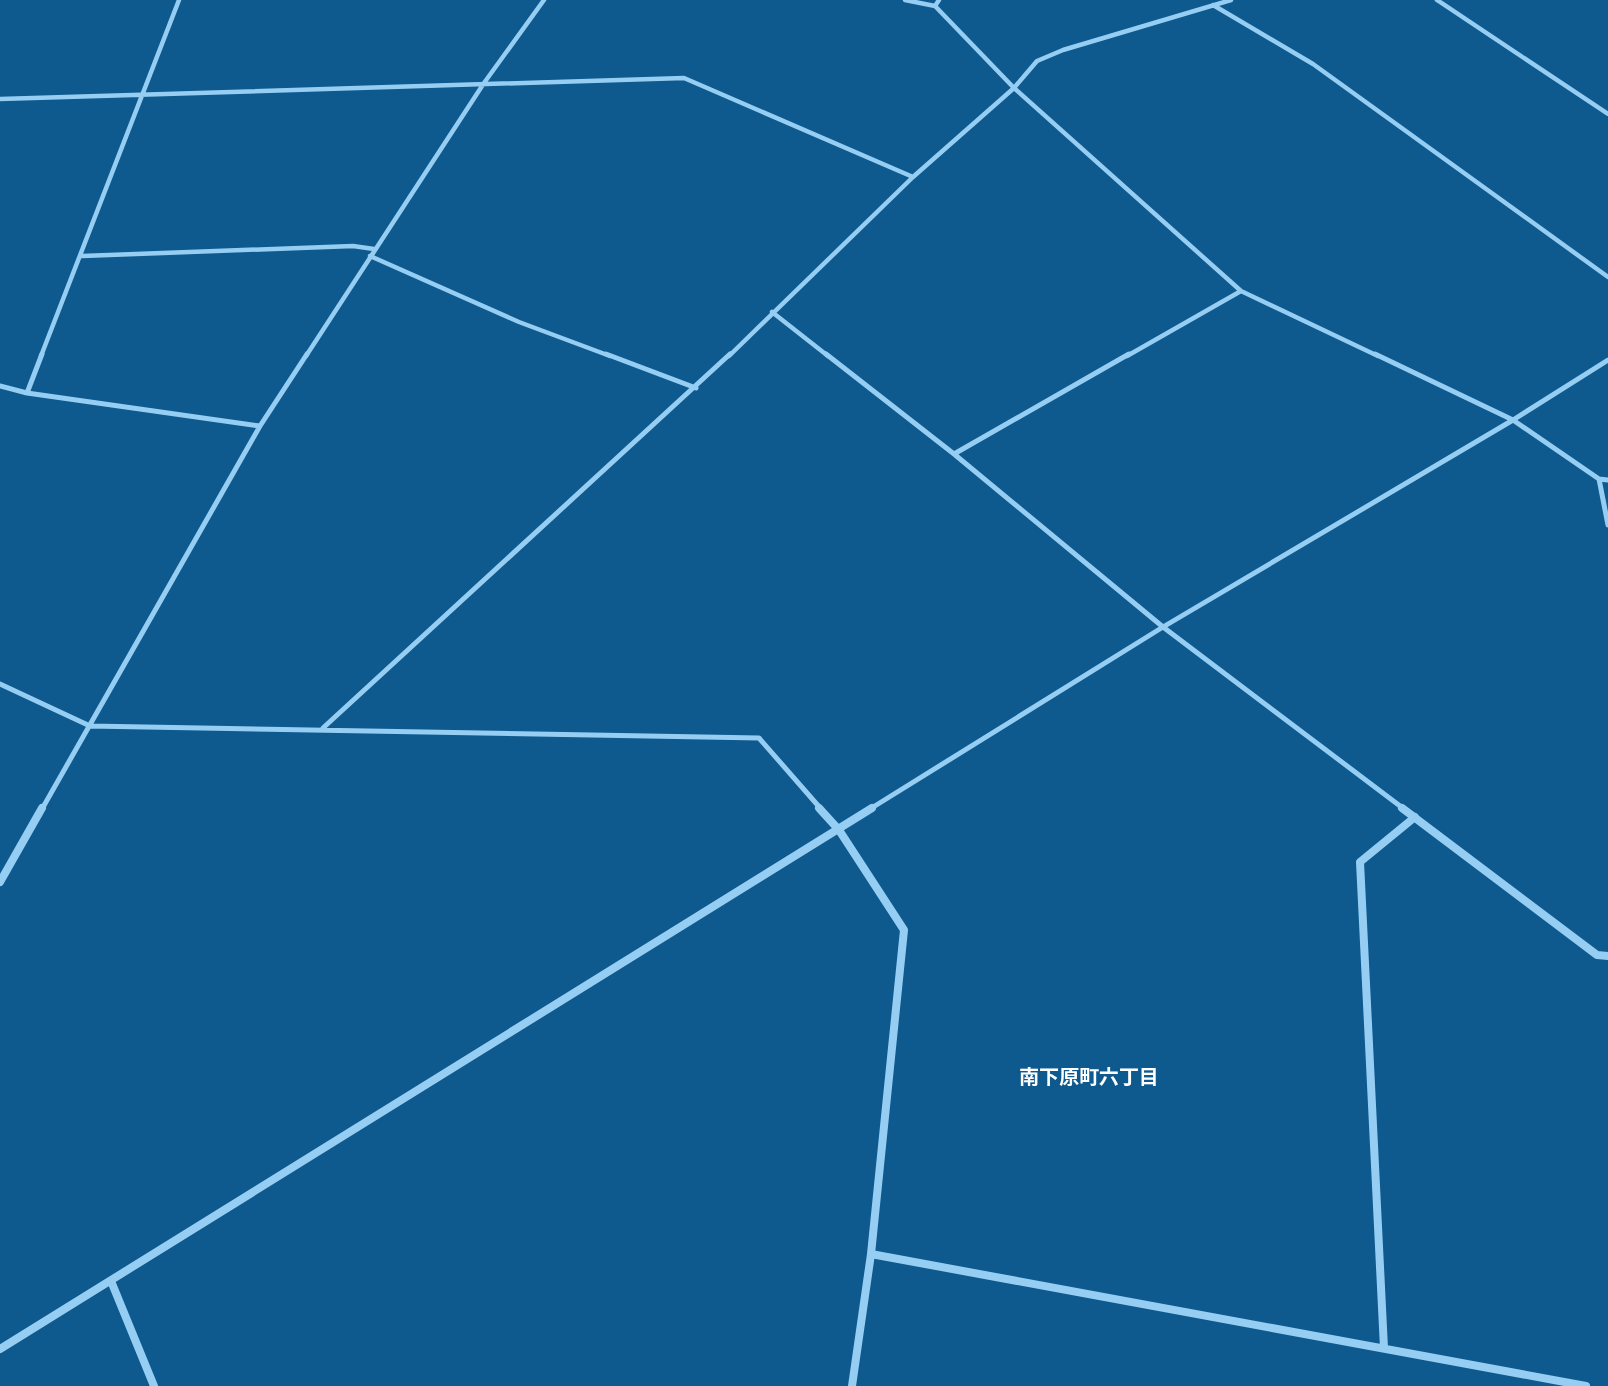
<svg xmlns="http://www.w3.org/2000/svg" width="1608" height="1386" font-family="Commissioner,'Noto Sans JP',sans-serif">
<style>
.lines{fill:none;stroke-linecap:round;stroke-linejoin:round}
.street-far2{stroke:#96cef3;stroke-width:4.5}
.street-far1{stroke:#96cef3;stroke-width:5}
.street{stroke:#96cef3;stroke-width:8}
.labels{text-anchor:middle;stroke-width:4.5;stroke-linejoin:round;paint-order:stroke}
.neighbourhood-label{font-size:20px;font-weight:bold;fill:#fff;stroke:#0e598e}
</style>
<rect width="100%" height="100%" fill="#0e598e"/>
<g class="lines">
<path class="street-far2" d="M 905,0 L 935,6
M 939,0 L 935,6 L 1014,88 L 1241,291 L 1378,356
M 1437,0 L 1608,114
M 1213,5 L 1313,64 L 1608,277
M 0,99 L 684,78 L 913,177
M 82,256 L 353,246 L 374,249
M 370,256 L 519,322 L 610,356
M 772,312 L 828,356
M 41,356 L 179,0
M 306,356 L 484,83 L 544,0
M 729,356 L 913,177 L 1014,88 L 1037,61 L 1063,50 L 1231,0
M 1127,356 L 1241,291"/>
<path class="street-far1" d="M 606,354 L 696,388
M 826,354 L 954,454 L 1163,627 L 1404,809
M 1375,354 L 1513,420 L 1599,479 L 1608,480
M 0,386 L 27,393 L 260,426
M 27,393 L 42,354
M 954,454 L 1129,354
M 1599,479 L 1608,525
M 0,684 L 90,726 L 759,738 L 821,809
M 323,728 L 730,354
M 42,809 L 260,426 L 307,354
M 870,809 L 1163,627 L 1513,420 L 1608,360"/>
<path class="street" d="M 819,808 L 839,830 L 904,930 L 871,1254 L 852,1386
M 1402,808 L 1597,955 L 1608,956
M 0,882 L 42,808
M 871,1254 L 1586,1386
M 111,1281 L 154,1386
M 1384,1348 L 1360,862 L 1415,817
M 0,1349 L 872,808"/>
</g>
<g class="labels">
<g class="neighbourhood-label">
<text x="1089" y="1084">南下原町六丁目</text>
</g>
</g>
</svg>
